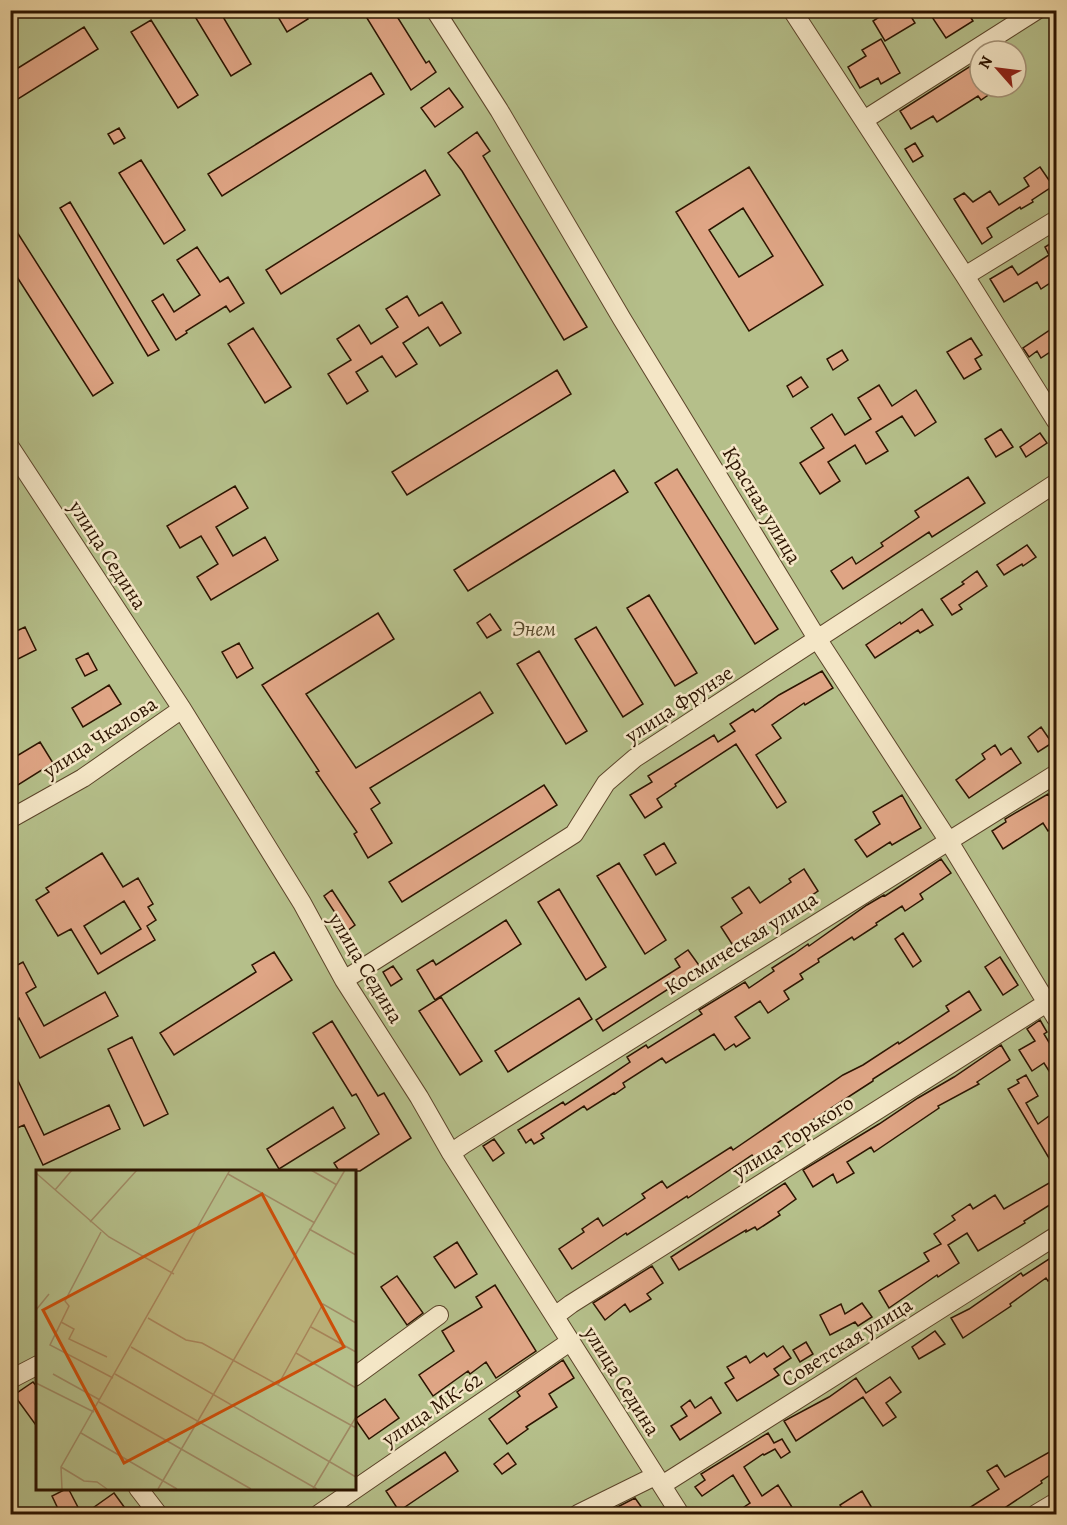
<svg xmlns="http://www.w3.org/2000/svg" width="1067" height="1525" font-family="Alegreya,serif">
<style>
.green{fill:#b5bf8a;stroke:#706a45;stroke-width:1.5;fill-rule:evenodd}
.building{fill:#dfa585;stroke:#2c1400;stroke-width:1.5;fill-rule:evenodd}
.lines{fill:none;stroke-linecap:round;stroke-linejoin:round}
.minor-casing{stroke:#5c452a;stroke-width:20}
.minor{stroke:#f4e6c6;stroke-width:18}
.labels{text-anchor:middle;stroke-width:5;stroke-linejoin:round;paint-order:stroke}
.street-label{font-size:21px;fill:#2c1400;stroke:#f4e6c6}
.park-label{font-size:21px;font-style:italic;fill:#554729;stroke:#f4e6c6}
.inset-road{fill:none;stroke:#a08a64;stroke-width:1.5}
.view{fill:#cc4f0a;fill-opacity:0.15;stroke:#cc4f0a;stroke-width:3}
.inset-edge{fill:none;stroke:#2c1400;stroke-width:3}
</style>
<rect width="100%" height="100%" fill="#eed8a7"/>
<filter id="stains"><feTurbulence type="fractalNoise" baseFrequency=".00333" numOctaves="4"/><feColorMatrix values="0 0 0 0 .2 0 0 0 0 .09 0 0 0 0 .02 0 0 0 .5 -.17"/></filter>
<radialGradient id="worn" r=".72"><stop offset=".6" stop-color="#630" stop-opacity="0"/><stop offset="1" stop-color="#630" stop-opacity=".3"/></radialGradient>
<path class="green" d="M 10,11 L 1056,11 L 1056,1514 L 11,1514 ZM 980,51 L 1016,51 L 1016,87 L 980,87 ZM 38,1171 L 354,1171 L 354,1488 L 38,1488 Z"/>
<path class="building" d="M 191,10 L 219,10 L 251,64 L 231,76 Z
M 274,10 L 303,10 L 308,19 L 287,32 Z
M 362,10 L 393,10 L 426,63 L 429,61 L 436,72 L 411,90 Z
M 890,10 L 907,10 L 915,23 L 885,41 L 873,21 Z
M 943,10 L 966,10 L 973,21 L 946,38 L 932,17 Z
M 151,20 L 198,95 L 178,108 L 131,32 Z
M 84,27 L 98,49 L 10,104 L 10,73 Z
M 881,39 L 900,73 L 881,84 L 878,78 L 860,88 L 848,67 L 866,56 L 862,50 Z
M 980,60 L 980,87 L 1000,87 L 981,100 L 978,96 L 937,122 L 933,116 L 911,129 L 900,111 Z
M 371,73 L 384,94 L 222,196 L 208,174 Z
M 449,88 L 463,107 L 435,127 L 421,108 Z
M 119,128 L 125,138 L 114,144 L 108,134 Z
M 477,132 L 490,151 L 483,156 L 587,327 L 564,340 L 462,171 L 448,153 Z
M 915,143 L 923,156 L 913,162 L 905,149 Z
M 141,160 L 185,230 L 164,244 L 119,173 Z
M 749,167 L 823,285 L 749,331 L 676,212 ZM 743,208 L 773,256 L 739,277 L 709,230 Z
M 1040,167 L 1053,186 L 1032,200 L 1033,202 L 1021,209 L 1020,207 L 987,228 L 992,237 L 982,244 L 954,199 L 964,193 L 973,202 L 990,191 L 999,205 L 1029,186 L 1024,178 Z
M 425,170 L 440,195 L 281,294 L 266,270 Z
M 70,202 L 159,350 L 148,356 L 60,208 Z
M 10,221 L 113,383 L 93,396 L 10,266 Z
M 1056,240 L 1056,279 L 1041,289 L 1037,282 L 1004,302 L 990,279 L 1012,266 L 1018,275 L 1049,255 L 1045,247 Z
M 197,247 L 220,282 L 228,277 L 244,303 L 230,312 L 226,306 L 186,331 L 187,333 L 176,340 L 152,301 L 163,294 L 174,312 L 200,295 L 177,260 Z
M 407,296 L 419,316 L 442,302 L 461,333 L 440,346 L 428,327 L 403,343 L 417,364 L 396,377 L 382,356 L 356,372 L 368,391 L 347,404 L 328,374 L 351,360 L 337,339 L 359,325 L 371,344 L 398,327 L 386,309 Z
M 1056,326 L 1056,348 L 1041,358 L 1037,351 L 1029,357 L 1023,348 Z
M 253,328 L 291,387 L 265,403 L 228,344 Z
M 971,338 L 982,355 L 975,359 L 981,369 L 964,379 L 947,352 Z
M 842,350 L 848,360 L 833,370 L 827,359 Z
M 557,370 L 571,394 L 407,495 L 392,472 Z
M 801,377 L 808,387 L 793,397 L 787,386 Z
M 879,385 L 892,406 L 916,390 L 936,422 L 915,436 L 902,416 L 876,432 L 888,451 L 866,464 L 855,445 L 828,462 L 840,481 L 820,494 L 800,463 L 824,448 L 811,428 L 832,414 L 845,435 L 871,419 L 858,398 Z
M 1001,429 L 1013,447 L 996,457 L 985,439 Z
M 1040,433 L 1047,443 L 1026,457 L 1020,447 Z
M 677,469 L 778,629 L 755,644 L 655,483 Z
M 614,470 L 628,492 L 468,591 L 454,570 Z
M 968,477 L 985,503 L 932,537 L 929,532 L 843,589 L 831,571 L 852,557 L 856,564 L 883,546 L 881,543 L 919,517 L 915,511 Z
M 235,486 L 248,508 L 216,527 L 233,556 L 265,537 L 278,560 L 211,600 L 197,577 L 218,564 L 201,536 L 180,548 L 167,526 Z
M 1027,545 L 1036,557 L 1023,566 L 1022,564 L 1004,575 L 997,565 Z
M 977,571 L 987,586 L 959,605 L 962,609 L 952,615 L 941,599 L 964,584 L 962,582 Z
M 649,595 L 697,673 L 675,686 L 627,608 Z
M 922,609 L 933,625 L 920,633 L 918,630 L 875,658 L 866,645 L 900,622 L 901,624 Z
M 378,613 L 394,639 L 306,694 L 356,768 L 480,692 L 493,713 L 370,788 L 380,803 L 371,809 L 392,843 L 368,858 L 354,834 L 357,832 L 316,772 L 319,771 L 262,685 Z
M 490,614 L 501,630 L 487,638 L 477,623 Z
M 25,627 L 36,650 L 10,663 L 10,634 Z
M 596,627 L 643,704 L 623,717 L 575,639 Z
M 239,643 L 253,668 L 237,678 L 222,652 Z
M 539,651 L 587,731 L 566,744 L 517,664 Z
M 88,653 L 97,670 L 85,676 L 76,659 Z
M 822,671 L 833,688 L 805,705 L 804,703 L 772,725 L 781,738 L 756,755 L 786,802 L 777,808 L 736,744 L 675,784 L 676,786 L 657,799 L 662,807 L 645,818 L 630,795 L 652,782 L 648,776 L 714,735 L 718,742 L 735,731 L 730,724 L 753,709 L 755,712 L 779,695 Z
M 109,685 L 121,704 L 83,727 L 72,708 Z
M 1041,727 L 1052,743 L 1038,752 L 1028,737 Z
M 40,742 L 53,763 L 10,790 L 10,760 Z
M 995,745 L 1001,755 L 1011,748 L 1021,763 L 969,798 L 956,780 L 985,759 L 982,754 Z
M 544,785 L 557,805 L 402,902 L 389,882 Z
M 1048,794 L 1056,807 L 1056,825 L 1048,831 L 1043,823 L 1003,849 L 992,831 L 1006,822 L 1005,819 Z
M 902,795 L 921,828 L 892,845 L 890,842 L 867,857 L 855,840 L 880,824 L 873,812 Z
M 664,843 L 676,863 L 656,875 L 644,855 Z
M 102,853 L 123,887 L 138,878 L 153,904 L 148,907 L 156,920 L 147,926 L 155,940 L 98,974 L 71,929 L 58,936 L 36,900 L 49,892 L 46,888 ZM 124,901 L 141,929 L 101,954 L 84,926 Z
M 941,859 L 951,873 L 920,894 L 923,899 L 905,911 L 902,906 L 876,923 L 877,925 L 854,940 L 852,937 L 818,959 L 819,962 L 800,974 L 803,979 L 784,991 L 789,999 L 768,1013 L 760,1001 L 735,1017 L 750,1038 L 736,1047 L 734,1044 L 725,1050 L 714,1034 L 666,1063 L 662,1058 L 623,1083 L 625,1087 L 615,1094 L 614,1093 L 587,1110 L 584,1106 L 541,1134 L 544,1138 L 534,1144 L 531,1139 L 526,1143 L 518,1130 L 563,1102 L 565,1105 L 605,1079 L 630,1062 L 627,1057 L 646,1045 L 648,1048 L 702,1014 L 699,1010 L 745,982 L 749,988 L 774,971 L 772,968 L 794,954 L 808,944 L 809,946 L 867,905 L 884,895 L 885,896 Z
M 619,863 L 666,940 L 645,954 L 597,876 Z
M 804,869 L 818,891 L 777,919 L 732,944 L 721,927 L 742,913 L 732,898 L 749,887 L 760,903 L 791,882 L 789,879 Z
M 559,889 L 606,967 L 586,980 L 538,902 Z
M 332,890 L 355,925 L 347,931 L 324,896 Z
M 506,920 L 521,944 L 435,1000 L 417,970 L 433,960 L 436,965 Z
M 903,933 L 921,961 L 913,967 L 895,939 Z
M 688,950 L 701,968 L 603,1031 L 596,1020 L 680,967 L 675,959 Z
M 274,952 L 292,980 L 174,1055 L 160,1033 L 256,972 L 252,965 Z
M 1000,957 L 1018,985 L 1003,995 L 985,967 Z
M 23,962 L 36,987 L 26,993 L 44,1026 L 105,992 L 118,1016 L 40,1058 L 19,1018 L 10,1023 L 10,969 Z
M 393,966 L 402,979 L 391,986 L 383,972 Z
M 969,991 L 981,1010 L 873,1079 L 873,1081 L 808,1123 L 810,1126 L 790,1139 L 788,1136 L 754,1158 L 752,1155 L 688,1198 L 687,1196 L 627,1235 L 626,1233 L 572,1269 L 559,1249 L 584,1232 L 582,1229 L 598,1218 L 603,1226 L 645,1198 L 642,1194 L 662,1181 L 667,1188 L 731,1147 L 733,1150 L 843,1075 L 863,1065 L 898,1042 L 899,1044 L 949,1011 L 946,1006 Z
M 441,997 L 482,1061 L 460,1075 L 419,1011 Z
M 579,998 L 592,1019 L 508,1072 L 495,1051 Z
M 1040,1020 L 1047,1032 L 1044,1034 L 1056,1054 L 1056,1082 L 1044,1063 L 1032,1071 L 1019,1050 L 1035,1041 L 1027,1029 Z
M 332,1021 L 378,1096 L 384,1093 L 411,1138 L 360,1171 L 339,1171 L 334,1163 L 379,1134 L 356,1094 L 352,1096 L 313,1033 Z
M 132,1037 L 168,1114 L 144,1126 L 108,1049 Z
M 1001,1045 L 1010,1060 L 977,1082 L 979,1084 L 938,1106 L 939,1108 L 874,1152 L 871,1147 L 847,1162 L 854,1173 L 837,1183 L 833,1174 L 813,1187 L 803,1170 L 879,1124 L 918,1098 L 954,1077 Z
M 10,1064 L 44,1135 L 109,1105 L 120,1129 L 43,1165 L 24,1125 L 10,1131 Z
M 1026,1075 L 1038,1096 L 1026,1103 L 1038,1124 L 1056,1111 L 1056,1170 L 1008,1089 L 1019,1083 L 1017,1080 Z
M 333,1107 L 345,1128 L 279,1169 L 267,1149 Z
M 494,1139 L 504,1153 L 493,1161 L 483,1146 Z
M 1056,1179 L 1056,1201 L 1024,1221 L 1025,1223 L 978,1251 L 967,1233 L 948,1245 L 959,1263 L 938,1277 L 937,1275 L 889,1308 L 879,1291 L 929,1261 L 924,1253 L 941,1244 L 934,1234 L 955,1220 L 952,1216 L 970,1204 L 973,1209 L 995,1195 L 1004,1209 Z
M 785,1183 L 796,1199 L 778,1212 L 780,1215 L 757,1230 L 755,1227 L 746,1232 L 746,1230 L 679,1270 L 671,1257 Z
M 457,1242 L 477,1274 L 455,1288 L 434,1257 Z
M 1052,1257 L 1056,1264 L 1056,1275 L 1048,1281 L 1046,1278 L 1010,1304 L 1011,1306 L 963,1338 L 951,1318 L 969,1309 L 1021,1273 L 1023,1276 Z
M 652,1266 L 663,1283 L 647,1294 L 651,1299 L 630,1312 L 625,1304 L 605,1320 L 593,1303 Z
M 397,1276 L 423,1313 L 407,1325 L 381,1287 Z
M 495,1285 L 536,1351 L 496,1378 L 486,1362 L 470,1374 L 468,1371 L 433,1396 L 419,1375 L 454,1351 L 442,1331 L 482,1307 L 476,1297 Z
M 862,1303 L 872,1317 L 858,1326 L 855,1322 L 830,1335 L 820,1315 L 841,1304 L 845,1314 Z
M 935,1331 L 945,1344 L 919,1359 L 912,1347 Z
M 806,1342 L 813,1354 L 800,1362 L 793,1350 Z
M 783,1346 L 791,1358 L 774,1369 L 779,1375 L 737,1401 L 725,1383 L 734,1378 L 727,1367 L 746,1356 L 750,1363 L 764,1353 L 767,1357 Z
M 563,1360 L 574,1378 L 549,1394 L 557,1407 L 526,1427 L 528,1429 L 507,1444 L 489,1419 L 520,1396 L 517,1392 Z
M 890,1377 L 901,1392 L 886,1403 L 896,1417 L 883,1426 L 863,1397 L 796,1441 L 784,1421 L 829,1397 L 856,1378 L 866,1393 Z
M 33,1382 L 38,1388 L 38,1428 L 14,1395 Z
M 711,1397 L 721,1413 L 680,1440 L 671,1426 L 687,1416 L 681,1407 L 690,1400 L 695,1408 Z
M 385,1399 L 399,1418 L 369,1439 L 355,1419 Z
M 768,1433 L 774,1443 L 782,1439 L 790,1452 L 781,1458 L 775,1449 L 764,1455 L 763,1454 L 744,1467 L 762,1496 L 778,1485 L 797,1515 L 732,1515 L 750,1503 L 733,1475 L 702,1496 L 695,1487 L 705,1480 L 701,1474 Z
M 1053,1450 L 1056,1456 L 1056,1471 L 1041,1481 L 1042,1483 L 994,1515 L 958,1515 L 999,1489 L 987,1471 L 997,1465 L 1005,1477 Z
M 445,1452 L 458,1471 L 399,1511 L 386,1491 Z
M 508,1453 L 516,1464 L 502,1474 L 494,1464 Z
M 68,1488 L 82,1515 L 61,1515 L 52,1496 Z
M 862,1491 L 872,1508 L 862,1515 L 846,1515 L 840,1505 Z
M 114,1493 L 130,1515 L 83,1515 Z
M 635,1498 L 647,1515 L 602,1515 Z"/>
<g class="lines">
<g class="minor-casing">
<path id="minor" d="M 435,10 L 499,110 L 622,319 L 818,640 L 948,840 L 1056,1018
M 792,10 L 965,276 L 1056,421
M 864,120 L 1037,10
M 965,276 L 1056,220
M 10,447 L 182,709 L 302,903 L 344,980 L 419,1097 L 451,1153 L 680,1514
M 10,819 L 83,778 L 182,709
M 344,980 L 574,834 L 606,783 L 635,758 L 1056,483
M 451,1153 L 464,1144 L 1056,774
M 555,1316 L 571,1304 L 1056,997
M 10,1375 L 13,1378 L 38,1365
M 354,1377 L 439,1315
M 662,1485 L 1056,1236
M 138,1488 L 158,1514
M 319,1514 L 571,1341
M 578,1514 L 655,1476
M 1036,1514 L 1056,1502"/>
</g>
<use href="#minor" class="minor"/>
</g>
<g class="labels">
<g class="street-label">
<text transform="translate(762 505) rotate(59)" y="7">Красная улица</text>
<text transform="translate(108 555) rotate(57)" y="7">улица Седина</text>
<text transform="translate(679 704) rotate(-33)" y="7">улица Фрунзе</text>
<text transform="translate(100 737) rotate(-33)" y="7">улица Чкалова</text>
<text transform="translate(741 943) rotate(-32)" y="7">Космическая улица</text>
<text transform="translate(366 968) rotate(59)" y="7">улица Седина</text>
<text transform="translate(793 1137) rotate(-32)" y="7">улица Горького</text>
<text transform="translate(847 1342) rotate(-32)" y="7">Советская улица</text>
<text transform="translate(622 1381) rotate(58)" y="7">улица Седина</text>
<text transform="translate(432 1409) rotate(-34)" y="7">улица МК-62</text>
</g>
<g class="park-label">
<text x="534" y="636">Энем</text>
</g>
</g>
<g transform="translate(36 1170)">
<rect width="320" height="320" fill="#eed8a7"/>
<path d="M 0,0 L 319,0 L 319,319 L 0,319 Z" fill="#b5bf8a"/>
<path class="inset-road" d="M 275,0 L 301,15M 0,3 L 73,67 L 138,104M 192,4 L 279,53M 19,20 L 36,0M 54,52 L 101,0M 273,59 L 320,85M 65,62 L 29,131 L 33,136 L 14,175 L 77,208M 0,140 L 13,124M 112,148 L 150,170 L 166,173 L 320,258M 25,152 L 38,159 L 33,169 L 71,187M 275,157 L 320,182M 95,177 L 320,307M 260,183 L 320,218M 17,204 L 64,230M 79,204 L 281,319M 0,213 L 58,242M 242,215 L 287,134 L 320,153M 63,232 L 215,319M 45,263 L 141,319M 25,297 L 48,311 L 61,312 L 71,319M 26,319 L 25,297 L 194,0M 122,319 L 309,0M 277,319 L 320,247"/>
<path class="view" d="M 226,24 L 308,177 L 88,293 L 7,140 Z"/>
<rect width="320" height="320" class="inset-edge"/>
</g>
<rect width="1067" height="1525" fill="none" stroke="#eed8a7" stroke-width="36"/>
<rect x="12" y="12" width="1043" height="1501" fill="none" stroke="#2c1400" stroke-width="3"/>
<rect x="18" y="18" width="1031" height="1489" fill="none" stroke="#2c1400" stroke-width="1.5"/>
<g transform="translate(998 69) rotate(298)"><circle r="28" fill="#f4e6c6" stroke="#a49277" stroke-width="1.5"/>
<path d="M0-4.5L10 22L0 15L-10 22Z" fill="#8f2418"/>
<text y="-9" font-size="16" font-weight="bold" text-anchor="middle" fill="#2c1400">N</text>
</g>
<rect width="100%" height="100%" filter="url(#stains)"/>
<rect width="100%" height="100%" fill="url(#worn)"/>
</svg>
